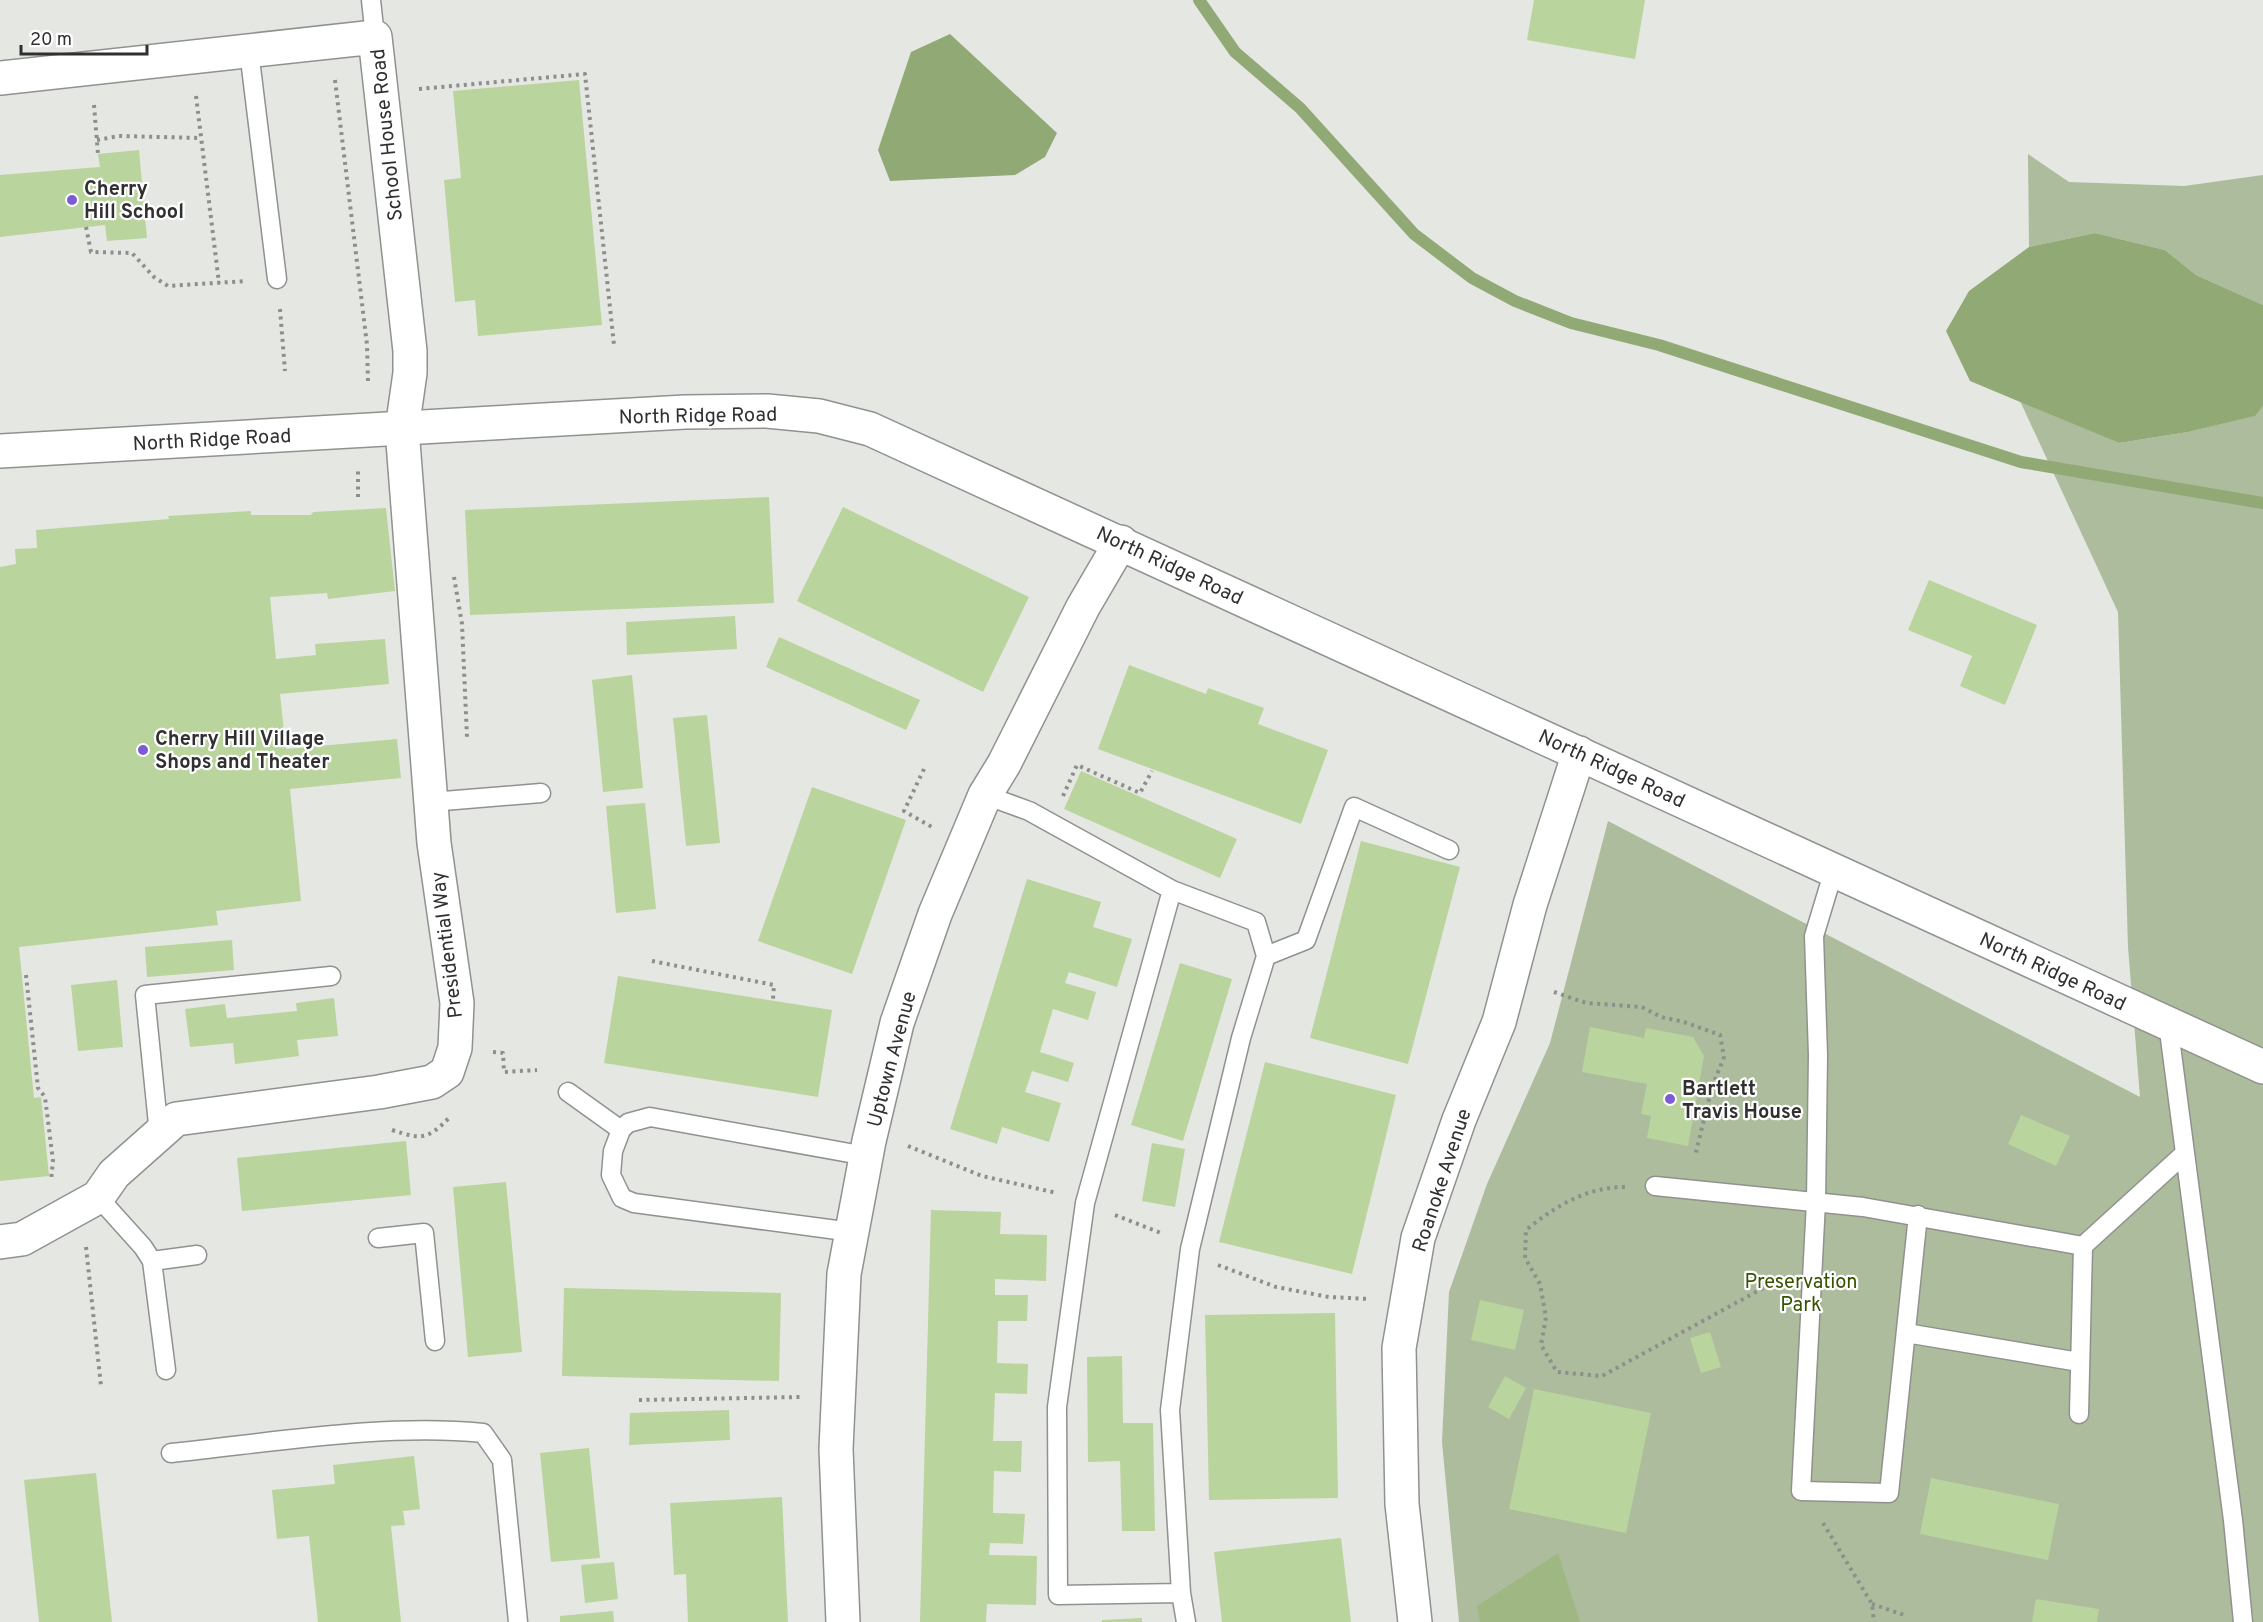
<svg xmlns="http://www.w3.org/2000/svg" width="2263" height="1622" font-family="Overpass,sans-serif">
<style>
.green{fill:#acbc9c}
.forest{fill:#9fb883}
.water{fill:#91a975}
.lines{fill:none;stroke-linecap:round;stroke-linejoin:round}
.stream{stroke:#91a975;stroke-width:12}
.building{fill:#bad49e}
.service-casing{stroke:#90928e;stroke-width:21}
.minor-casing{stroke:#90928e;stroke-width:36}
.tertiary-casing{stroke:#90928e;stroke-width:36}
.path{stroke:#8d8f8c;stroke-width:4;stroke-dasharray:3 4.5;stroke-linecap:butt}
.service{stroke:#fff;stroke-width:18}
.minor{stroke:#fff;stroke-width:33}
.tertiary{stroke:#fff;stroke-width:33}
.poi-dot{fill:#7c5cd6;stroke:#fff;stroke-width:2}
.labels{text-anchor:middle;stroke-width:4.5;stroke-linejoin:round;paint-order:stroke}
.street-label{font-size:20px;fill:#2f302f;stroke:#fff}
.poi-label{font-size:20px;font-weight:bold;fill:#2f302f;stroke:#fff;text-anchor:start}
.park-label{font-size:20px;fill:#355200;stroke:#fff}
</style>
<rect width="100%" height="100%" fill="#e5e7e3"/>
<path class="green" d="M 2028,154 L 2069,182 L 2184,186 L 2263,175 L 2263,305 L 2196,275 L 2165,250 L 2095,233 L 2029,247 Z
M 2020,401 L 2119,443 L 2188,432 L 2254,416 L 2263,406 L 2263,1622 L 1459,1622 L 1442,1442 L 1449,1292 L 1487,1184 L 1550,1043 L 1608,821 L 2140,1097 L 2128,947 L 2118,612 Z"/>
<path class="forest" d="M 1558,1553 L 1580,1622 L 1480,1622 L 1477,1606 Z"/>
<path class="water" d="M 950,34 L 1057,133 L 1045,157 L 1015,175 L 890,181 L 878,150 L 911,52 Z
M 2095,233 L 2165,250 L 2196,275 L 2263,305 L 2263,406 L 2255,416 L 2188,432 L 2119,443 L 1970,381 L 1946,331 L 1969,291 L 2029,247 Z"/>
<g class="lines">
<path class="stream" d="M 1199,0 L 1235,52 L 1300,108 L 1414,234 L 1472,278 L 1515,301 L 1571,323 L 1659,345 L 2021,462 L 2263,503"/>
</g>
<path class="building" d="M 1534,0 L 1645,0 L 1635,59 L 1527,40 Z
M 579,80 L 602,325 L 478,336 L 475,300 L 455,302 L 444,180 L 461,178 L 453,91 Z
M 139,150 L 147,238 L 107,241 L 105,225 L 0,237 L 0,175 L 100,167 L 98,154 Z
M 769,497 L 774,603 L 470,615 L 465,510 Z
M 843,507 L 1029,597 L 983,692 L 797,601 Z
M 386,508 L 395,591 L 328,599 L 327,593 L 270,597 L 276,659 L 316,655 L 315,644 L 385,639 L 389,684 L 280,694 L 286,749 L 397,739 L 401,778 L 290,789 L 301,901 L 216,911 L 218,925 L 19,947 L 34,1098 L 41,1097 L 49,1176 L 0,1181 L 0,567 L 16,564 L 15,549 L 37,548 L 36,530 L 169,519 L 168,516 L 251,511 L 251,515 L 311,515 L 313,512 Z
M 1929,580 L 2037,625 L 2005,705 L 1960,686 L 1972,656 L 1908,630 Z
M 735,616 L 737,649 L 627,655 L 626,622 Z
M 779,637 L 920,700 L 906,730 L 766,667 Z
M 1129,665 L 1206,694 L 1208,688 L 1264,708 L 1258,724 L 1328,750 L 1301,824 L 1098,749 Z
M 632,675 L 643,788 L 603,792 L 592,680 Z
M 707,715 L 720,843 L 686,846 L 673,718 Z
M 1081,771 L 1237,839 L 1220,878 L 1064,809 Z
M 812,787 L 906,820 L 852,974 L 758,941 Z
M 645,803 L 656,909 L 616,913 L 606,806 Z
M 1361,841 L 1460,867 L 1408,1064 L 1310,1038 Z
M 1027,879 L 1101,902 L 1093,927 L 1132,939 L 1117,987 L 1069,972 L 1065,983 L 1096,992 L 1088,1020 L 1053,1009 L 1040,1052 L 1074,1063 L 1068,1082 L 1032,1071 L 1025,1092 L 1061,1103 L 1049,1142 L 1002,1127 L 997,1144 L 950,1129 Z
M 232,940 L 234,970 L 147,977 L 145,947 Z
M 1180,963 L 1232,979 L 1183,1141 L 1131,1125 Z
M 618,976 L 832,1010 L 818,1097 L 604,1063 Z
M 117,980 L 123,1047 L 78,1051 L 71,985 Z
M 334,998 L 338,1036 L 297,1040 L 299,1056 L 235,1064 L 233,1043 L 190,1047 L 185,1009 L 225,1004 L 227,1018 L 297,1011 L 296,1003 Z
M 1590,1027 L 1644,1038 L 1646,1028 L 1693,1037 L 1704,1056 L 1688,1146 L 1647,1138 L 1651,1116 L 1641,1114 L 1647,1084 L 1582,1072 Z
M 1265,1062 L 1396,1095 L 1352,1274 L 1219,1242 Z
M 2021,1115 L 2070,1136 L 2056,1166 L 2008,1144 Z
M 406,1141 L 411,1195 L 242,1211 L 237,1158 Z
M 1152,1143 L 1185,1149 L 1175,1207 L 1142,1201 Z
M 506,1182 L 522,1352 L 468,1357 L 453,1187 Z
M 931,1210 L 1001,1212 L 1000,1234 L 1047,1235 L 1046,1281 L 995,1279 L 995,1295 L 1028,1295 L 1027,1321 L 998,1321 L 997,1363 L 1028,1364 L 1027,1394 L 995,1393 L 993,1441 L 1022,1441 L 1021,1472 L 994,1471 L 993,1513 L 1025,1514 L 1023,1544 L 990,1543 L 989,1555 L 1037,1556 L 1036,1605 L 987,1604 L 986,1622 L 920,1622 Z
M 564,1288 L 781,1293 L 779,1381 L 562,1376 Z
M 1480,1300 L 1524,1310 L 1515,1350 L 1471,1340 Z
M 1335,1313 L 1338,1498 L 1209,1500 L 1205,1315 Z
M 1710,1332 L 1721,1367 L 1701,1373 L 1690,1338 Z
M 1122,1356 L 1123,1423 L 1153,1423 L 1155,1531 L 1122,1531 L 1120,1461 L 1088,1462 L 1087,1357 Z
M 1505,1376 L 1526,1388 L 1509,1419 L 1488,1407 Z
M 1534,1389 L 1651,1413 L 1626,1533 L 1509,1509 Z
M 729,1410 L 730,1440 L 629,1445 L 630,1413 Z
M 589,1448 L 600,1558 L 551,1562 L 540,1453 Z
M 414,1456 L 420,1509 L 403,1511 L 405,1525 L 391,1526 L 401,1622 L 318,1622 L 309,1536 L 277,1539 L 272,1490 L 335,1484 L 333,1465 Z
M 96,1473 L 112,1622 L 39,1622 L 24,1480 Z
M 1931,1478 L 2059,1504 L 2048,1560 L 1920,1534 Z
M 782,1497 L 788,1622 L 688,1622 L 686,1574 L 674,1575 L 670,1503 Z
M 1341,1538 L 1351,1622 L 1222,1622 L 1214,1552 Z
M 614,1562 L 618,1599 L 585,1603 L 581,1565 Z
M 2036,1599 L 2099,1609 L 2097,1622 L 2032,1622 Z
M 613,1611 L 614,1622 L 560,1622 L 560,1616 Z
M 1142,1618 L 1142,1622 L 1102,1622 L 1102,1620 Z"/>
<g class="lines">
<g class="service-casing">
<path id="service" d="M 371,0 L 375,37
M 249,51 L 277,279
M 985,795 L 1029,811 L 1172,890 L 1085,1203 L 1057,1407 L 1058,1595 L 1181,1593 L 1186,1622
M 431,802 L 541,793
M 1834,870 L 1814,936 L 1818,1055 L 1816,1202 L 1801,1491 L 1889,1493 L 1918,1215
M 1172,890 L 1256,922 L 1266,956 L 1241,1038 L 1190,1249 L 1170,1410 L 1181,1593
M 1266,956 L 1306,940 L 1354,807 L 1449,850
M 2168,1023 L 2233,1520 L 2243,1622
M 568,1092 L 621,1130
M 159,1134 L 145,995 L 331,976
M 1655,1186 L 1863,1207 L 2083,1246
M 98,1197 L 143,1247 L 152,1261 L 166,1370
M 852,1232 L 634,1203 L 622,1198 L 611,1175 L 613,1151 L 621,1130 L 628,1123 L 650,1117 L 866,1156
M 378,1238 L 424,1233 L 435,1341
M 152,1261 L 197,1255
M 1906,1333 L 2079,1362
M 2079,1414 L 2083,1246 L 2184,1154
M 171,1453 C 270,1443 384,1423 483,1433 L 502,1460 L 518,1622"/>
</g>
<g class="minor-casing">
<path id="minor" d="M 0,78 L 375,37 L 410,351 L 410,373 L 402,429 L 434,843 L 457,1003 L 455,1048 L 447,1072 L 432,1082 L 379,1092 L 176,1119 L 114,1174 L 98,1197 L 22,1239 L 0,1242
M 843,1622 L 836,1449 L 844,1274 L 869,1141 L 897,1023 L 935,914 L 985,795 L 1004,764 L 1083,607 L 1121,542
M 1415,1622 L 1402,1504 L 1399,1348 L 1418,1238 L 1459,1120 L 1499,1022 L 1530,905 L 1579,753"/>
</g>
<g class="tertiary-casing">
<path id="tertiary" d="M 0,451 L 685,412 L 767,411 L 819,416 L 870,429 L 2263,1067"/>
</g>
<path class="path" d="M 335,80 L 367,345 L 368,383
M 419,89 L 585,74 L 614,345
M 196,96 L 219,283
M 94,105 L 98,154
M 97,140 L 119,136 L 201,138
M 86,227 L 91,252 L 132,253 L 154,277 L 168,286 L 246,281
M 280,309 L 285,371
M 358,497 L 358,471
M 454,577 L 462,624 L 467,737
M 924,769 L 904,811 L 932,827
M 1063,796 L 1077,765 L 1140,793 L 1152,771
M 652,961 L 774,985 L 773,999
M 26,975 L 38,1088 L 45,1097 L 53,1161 L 51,1180
M 1554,992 L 1586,1003 L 1642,1007 L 1661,1017 L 1684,1022 L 1720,1035 L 1724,1057 L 1712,1087 L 1695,1156
M 493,1052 L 503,1053 L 504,1072 L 537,1070
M 392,1130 C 422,1140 427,1140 450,1117
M 908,1146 L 982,1176 L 1057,1193
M 1625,1187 C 1586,1187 1556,1206 1526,1230 L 1525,1258 L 1540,1284 L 1546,1317 L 1541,1345 L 1557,1372 L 1602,1376 L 1765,1287
M 1115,1215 L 1161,1233
M 86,1247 L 101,1386
M 1218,1265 L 1276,1287 L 1329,1297 L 1370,1299
M 639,1400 L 801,1397
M 1823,1523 L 1872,1604 L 1874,1622
M 1872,1604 L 1907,1616"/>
<use href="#service" class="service"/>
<use href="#minor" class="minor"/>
<use href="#tertiary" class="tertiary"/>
</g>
<g class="poi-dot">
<circle cx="72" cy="200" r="6"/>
<circle cx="143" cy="750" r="6"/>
<circle cx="1670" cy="1099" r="6"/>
</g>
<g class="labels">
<g class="street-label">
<text transform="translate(386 135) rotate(-96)" y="7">School House Road</text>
<text transform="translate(698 415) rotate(-1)" y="7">North Ridge Road</text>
<text transform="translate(212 439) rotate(-3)" y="7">North Ridge Road</text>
<text transform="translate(1170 565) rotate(25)" y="7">North Ridge Road</text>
<text transform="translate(1612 768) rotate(25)" y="7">North Ridge Road</text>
<text transform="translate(446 945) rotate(-97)" y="7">Presidential Way</text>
<text transform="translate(2053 971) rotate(25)" y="7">North Ridge Road</text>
<text transform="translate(891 1059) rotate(-75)" y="7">Uptown Avenue</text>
<text transform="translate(1441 1180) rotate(-72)" y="7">Roanoke Avenue</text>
</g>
<g class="poi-label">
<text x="84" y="195">Cherry<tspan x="84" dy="23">Hill School</tspan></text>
<text x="155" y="745">Cherry Hill Village<tspan x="155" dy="23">Shops and Theater</tspan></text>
<text x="1682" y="1095">Bartlett<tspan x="1682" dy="23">Travis House</tspan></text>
</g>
<g class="park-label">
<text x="1801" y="1288">Preservation<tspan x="1801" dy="23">Park</tspan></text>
</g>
</g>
<path d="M21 45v9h126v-9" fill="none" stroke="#2f302f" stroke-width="3"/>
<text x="30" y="45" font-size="18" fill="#2f302f" stroke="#ffffff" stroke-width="4.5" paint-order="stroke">20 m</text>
</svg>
